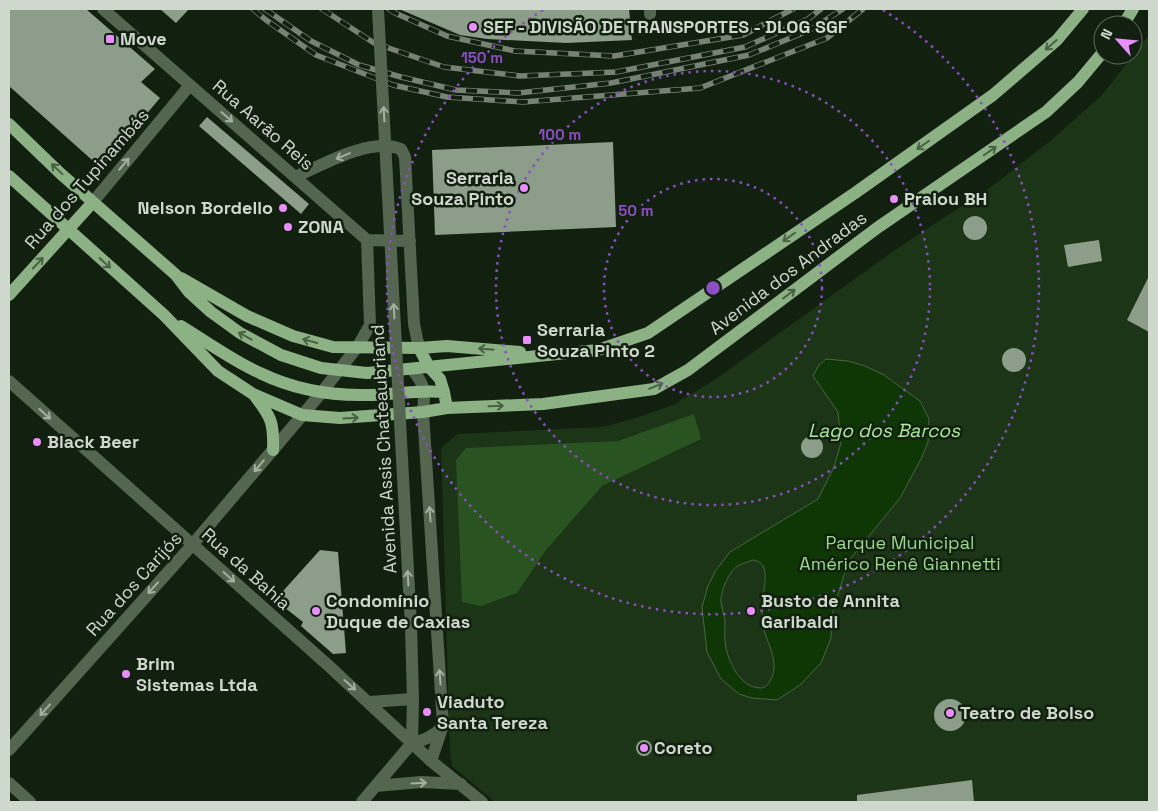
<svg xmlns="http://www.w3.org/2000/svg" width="1158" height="811" font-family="'Space Grotesk',sans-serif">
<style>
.green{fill:#1b3516}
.forest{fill:#2a5322}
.water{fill:#0e3705;stroke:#486741;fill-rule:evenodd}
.building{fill:#8c9d89}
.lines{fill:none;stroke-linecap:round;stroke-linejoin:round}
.minor{stroke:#546650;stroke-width:12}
.major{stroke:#8bb184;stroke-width:12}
.rail-casing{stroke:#778275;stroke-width:5.5}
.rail{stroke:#122010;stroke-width:4;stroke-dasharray:11;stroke-linecap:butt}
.minor-bridge{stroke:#546650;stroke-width:12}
.oneway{stroke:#486144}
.oneway2{stroke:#a4b0a1}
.ring{fill:none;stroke:#8c4ec2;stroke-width:2.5;stroke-dasharray:2.5 5}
.poi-dot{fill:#ea8dfd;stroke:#122010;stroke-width:2}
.labels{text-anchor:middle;stroke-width:5;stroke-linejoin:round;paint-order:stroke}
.poi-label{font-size:18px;font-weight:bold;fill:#cfd8cd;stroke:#122010;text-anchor:start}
.street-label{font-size:18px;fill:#cfd8cd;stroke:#122010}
.park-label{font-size:18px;fill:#99d78c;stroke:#122010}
.water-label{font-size:19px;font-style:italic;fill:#aae99e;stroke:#122010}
.centre{fill:#8c4ec2;stroke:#122010;stroke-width:2.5}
.ring-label{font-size:15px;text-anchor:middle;font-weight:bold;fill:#8c4ec2;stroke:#122010;stroke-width:5;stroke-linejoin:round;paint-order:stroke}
</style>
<rect width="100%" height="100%" fill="#122010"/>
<path class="green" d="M 1149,35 L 1149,802 L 495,802 L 452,766 L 450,753 L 441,448 L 458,434 L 602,427 L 633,419 L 673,405 L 716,379 L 892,252 L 995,184 L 1050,141 L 1101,96 Z"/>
<path class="forest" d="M 694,414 L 701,439 L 602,486 L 546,550 L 517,593 L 481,606 L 462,602 L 456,460 L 466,448 L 618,441 Z"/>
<path class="water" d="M 826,359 L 848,361 L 865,366 L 884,375 L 920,401 L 929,419 L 928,442 L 922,457 L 900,498 L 851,558 L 843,578 L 832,615 L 831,638 L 821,663 L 800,685 L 777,700 L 752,698 L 739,694 L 721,679 L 707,652 L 702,607 L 708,586 L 716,570 L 730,552 L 818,499 L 834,467 L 841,443 L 838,412 L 813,376 L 819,365 ZM 753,560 C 758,561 763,563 764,569 C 768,580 761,598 762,611 C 763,617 763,624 764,630 C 769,647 780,664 770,681 C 768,684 765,688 761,688 C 741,688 730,665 726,648 C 724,640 725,630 725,621 C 724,615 722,609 721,602 C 720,594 727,577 733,570 C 737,565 747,562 753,560 Z"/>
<path class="building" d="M 9,9 L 86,9 L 155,69 L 141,82 L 160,98 L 101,168 L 9,86 Z
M 160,9 L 189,9 L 176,23 Z
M 399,9 L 629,9 L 632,40 L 566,43 L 487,39 L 460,35 Z
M 207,117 L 309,204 L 301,214 L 199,126 Z
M 613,142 L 616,227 L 435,235 L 432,150 Z
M963 228a12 12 0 1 1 24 0a12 12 0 1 1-24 0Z
M 1099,240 L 1102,261 L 1068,267 L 1064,245 Z
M 1149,276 L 1149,332 L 1127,320 Z
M1002 360a12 12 0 1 1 24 0a12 12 0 1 1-24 0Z
M801 447a11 11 0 1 1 22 0a11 11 0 1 1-22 0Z
M 320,550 L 338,552 L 346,653 L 333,654 L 301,626 L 303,622 L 275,600 Z
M934 715a16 16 0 1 1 32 0a16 16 0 1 1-32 0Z
M636 748a8 8 0 1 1 16 0a8 8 0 1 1-16 0Z
M 972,780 L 974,802 L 857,802 L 857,795 Z"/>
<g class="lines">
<path class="minor" d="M 103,9 L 367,240 L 410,241
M 650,9 L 650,14
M 295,177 C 324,164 370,137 401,149 L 405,157 L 414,324 L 419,348
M 93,202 L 190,85
M 412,369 C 426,387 425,390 423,412 L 443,725 L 431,761
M 9,381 L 330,667 L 431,761 L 482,802
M 411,627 L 413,699 L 412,743
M 369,702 L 413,699
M 412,743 C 424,740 433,737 442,727
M 9,750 L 193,544 L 322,392 L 358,346 L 370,325 L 367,240
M 9,783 L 30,802
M 376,786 L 421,782 L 461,784
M 362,802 L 412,743"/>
<path class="major" d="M 1123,25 L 1133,9
M 9,124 L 61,174 L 176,275 L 189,292 L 211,312 L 240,333 L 281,355 L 321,368 L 367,373 L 598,350 L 648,333 L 855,193 L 993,95 L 1057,40 L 1083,9
M 9,176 L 164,315 L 218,371 L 253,394 L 302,415 L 340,418 L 423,412 L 447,408 L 543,404 L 654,389 L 688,370 L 877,228 L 1046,112 L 1078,82 L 1103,52
M 181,278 L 247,316 L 293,336 L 333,347 L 419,348 L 447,346 L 520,352
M 9,295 L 93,202
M 181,326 C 207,342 233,361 260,373 C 291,388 326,395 360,395 C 388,396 416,389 444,392 L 447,408
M 419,348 L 429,367 L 440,379 L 444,392
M 255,396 C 271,417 274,422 273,450"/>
<g class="rail-casing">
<path id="rail" d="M 253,9 L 266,20 L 316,55 L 393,85 L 447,97 L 523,102 L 700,88 L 827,38 L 863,9
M 265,9 L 311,41 L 359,65 L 401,77 L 456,90 L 518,93 L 611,83 L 749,55 L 810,30 L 843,9
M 322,9 L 374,43 L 444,67 L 520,76 L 616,72 L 745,47 L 808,19 L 821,9
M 389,9 L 395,13 L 447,36 L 515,51 L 614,56 L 743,35 L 793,9"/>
</g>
<use href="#rail" class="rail"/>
<path class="minor-bridge" d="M 378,9 L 411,627"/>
</g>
<defs><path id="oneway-shaft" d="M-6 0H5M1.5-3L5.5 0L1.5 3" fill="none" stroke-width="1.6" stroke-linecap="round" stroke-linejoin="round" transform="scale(1.25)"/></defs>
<g class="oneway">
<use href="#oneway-shaft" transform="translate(1051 45) rotate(139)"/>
<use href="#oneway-shaft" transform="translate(923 145) rotate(145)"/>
<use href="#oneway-shaft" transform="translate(990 151) rotate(-35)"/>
<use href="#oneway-shaft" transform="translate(57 169) rotate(-137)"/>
<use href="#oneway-shaft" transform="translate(789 237) rotate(145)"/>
<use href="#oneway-shaft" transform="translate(38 263) rotate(-47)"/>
<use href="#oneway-shaft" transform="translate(105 263) rotate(42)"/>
<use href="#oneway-shaft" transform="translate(789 294) rotate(-37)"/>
<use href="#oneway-shaft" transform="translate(245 336) rotate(-151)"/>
<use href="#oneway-shaft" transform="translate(310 341) rotate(-165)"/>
<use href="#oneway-shaft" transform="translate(486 349) rotate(-175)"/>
<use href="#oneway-shaft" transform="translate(656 386) rotate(-23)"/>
<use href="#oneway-shaft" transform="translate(496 406) rotate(-2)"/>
<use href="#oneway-shaft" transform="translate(351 418) rotate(-3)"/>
</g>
<g class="oneway2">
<use href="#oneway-shaft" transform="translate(384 114) rotate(-93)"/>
<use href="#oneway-shaft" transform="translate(227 117) rotate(41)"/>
<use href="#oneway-shaft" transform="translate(343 156) rotate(157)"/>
<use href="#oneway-shaft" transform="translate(124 164) rotate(-50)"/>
<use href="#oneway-shaft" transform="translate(394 311) rotate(-93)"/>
<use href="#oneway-shaft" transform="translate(45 414) rotate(42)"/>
<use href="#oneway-shaft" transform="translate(259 466) rotate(130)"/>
<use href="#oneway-shaft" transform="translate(430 514) rotate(-94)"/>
<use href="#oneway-shaft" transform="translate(229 577) rotate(42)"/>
<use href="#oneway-shaft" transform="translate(408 578) rotate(-93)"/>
<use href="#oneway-shaft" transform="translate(153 588) rotate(132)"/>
<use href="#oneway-shaft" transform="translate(440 677) rotate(-94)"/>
<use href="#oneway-shaft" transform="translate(350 685) rotate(42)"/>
<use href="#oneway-shaft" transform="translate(45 710) rotate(132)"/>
<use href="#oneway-shaft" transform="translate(419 783) rotate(-3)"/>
</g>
<g class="ring">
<circle cx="713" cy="288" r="109"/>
<circle cx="713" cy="288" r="217"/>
<path d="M883 10A326 326 0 1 1 543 10"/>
</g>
<g class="poi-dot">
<circle cx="473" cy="27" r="5"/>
<rect x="105" y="34" width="10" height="10" rx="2.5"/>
<circle cx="524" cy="188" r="5"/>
<circle cx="894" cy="199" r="5"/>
<circle cx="283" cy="208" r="5"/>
<circle cx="288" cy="227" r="5"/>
<rect x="522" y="335" width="10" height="10" rx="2.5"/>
<circle cx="37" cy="442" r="5"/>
<circle cx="316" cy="611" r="5"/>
<circle cx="751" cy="611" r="5"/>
<circle cx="126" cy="674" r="5"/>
<circle cx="427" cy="712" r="5"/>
<circle cx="950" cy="713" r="5"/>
<circle cx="644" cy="748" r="5"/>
</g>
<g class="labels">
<g class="poi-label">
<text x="483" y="33">SEF - DIVISÃO DE TRANSPORTES - DLOG SGF</text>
<text x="120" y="45">Move</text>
<text x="514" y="184" text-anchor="end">Serraria<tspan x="514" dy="21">Souza Pinto</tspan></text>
<text x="904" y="205">Praiou BH</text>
<text x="273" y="214" text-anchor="end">Nelson Bordello</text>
<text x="298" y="233">ZONA</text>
<text x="537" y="336">Serraria<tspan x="537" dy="21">Souza Pinto 2</tspan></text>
<text x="47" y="448">Black Beer</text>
<text x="326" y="607">Condomínio<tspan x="326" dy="21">Duque de Caxias</tspan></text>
<text x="761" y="607">Busto de Annita<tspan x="761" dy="21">Garibaldi</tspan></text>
<text x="136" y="670">Brim<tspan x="136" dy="21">Sistemas Ltda</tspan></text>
<text x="437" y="708">Viaduto<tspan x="437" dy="21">Santa Tereza</tspan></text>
<text x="960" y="719">Teatro de Bolso</text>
<text x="654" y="754">Coreto</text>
</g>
<g class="street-label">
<text transform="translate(263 125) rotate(41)" y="6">Rua Aarão Reis</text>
<text transform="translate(87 179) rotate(-49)" y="6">Rua dos Tupinambás</text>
<text transform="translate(788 273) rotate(-37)" y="6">Avenida dos Andradas</text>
<text transform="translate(384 449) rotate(-93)" y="6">Avenida Assis Chateaubriand</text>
<text transform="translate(246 569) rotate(42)" y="6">Rua da Bahia</text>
<text transform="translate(134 584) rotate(-48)" y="6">Rua dos Carijós</text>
</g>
<g class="park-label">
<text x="900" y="549">Parque Municipal<tspan x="900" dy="21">Américo Renê Giannetti</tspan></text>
</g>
<g class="water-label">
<text x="884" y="437">Lago dos Barcos</text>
</g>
</g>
<circle cx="713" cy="288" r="8" class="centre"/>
<g class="ring-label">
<text x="482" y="63">150 m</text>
<text x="560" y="140">100 m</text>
<text x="636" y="216">50 m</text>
</g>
<rect width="1158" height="811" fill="none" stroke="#cfd8cd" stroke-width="20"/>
<g transform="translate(1118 40) rotate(297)"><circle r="24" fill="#122010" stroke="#5e6a5c"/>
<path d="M0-4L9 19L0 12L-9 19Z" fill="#ea8dfd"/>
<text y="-8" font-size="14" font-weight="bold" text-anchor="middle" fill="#cfd8cd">N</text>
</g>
</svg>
